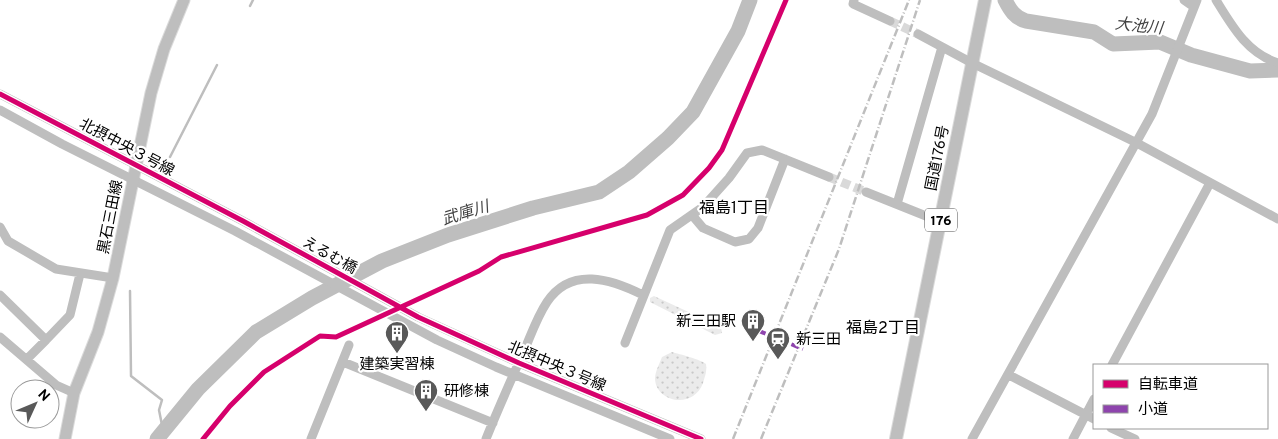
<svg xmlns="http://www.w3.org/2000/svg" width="1278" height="439" font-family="Overpass,'Noto Sans JP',sans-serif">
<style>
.grass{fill:url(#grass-dots)}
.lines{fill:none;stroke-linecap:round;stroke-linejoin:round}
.stream{stroke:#bebebe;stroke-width:2.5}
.river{stroke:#bebebe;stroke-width:15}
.minor-tunnel{stroke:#d9d9d9;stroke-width:9;stroke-dasharray:9 4.5;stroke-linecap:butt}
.major-casing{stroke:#dbdbdb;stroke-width:13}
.highway-casing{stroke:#dbdbdb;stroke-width:14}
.minor{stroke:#bebebe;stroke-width:9}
.major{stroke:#bebebe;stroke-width:11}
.highway{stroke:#bebebe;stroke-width:12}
.rail{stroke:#bebebe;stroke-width:2.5;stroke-dasharray:8 2.5 1 2.5;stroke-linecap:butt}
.quiet{stroke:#8e44ad;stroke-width:4;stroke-dasharray:8 4;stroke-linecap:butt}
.cycleway-casing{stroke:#fff;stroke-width:8}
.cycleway{stroke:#d6006c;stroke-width:5}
.labels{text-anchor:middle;stroke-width:4.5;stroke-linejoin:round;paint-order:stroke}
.shield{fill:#fff;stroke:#4c4c4c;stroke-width:1}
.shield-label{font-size:14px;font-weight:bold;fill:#000}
.street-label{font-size:15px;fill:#000;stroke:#fff}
.poi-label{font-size:15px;fill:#000;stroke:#fff;text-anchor:start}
.water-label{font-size:16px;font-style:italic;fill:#434343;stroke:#fff}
.neighbourhood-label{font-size:16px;fill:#000;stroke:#fff}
</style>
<defs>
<pattern id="grass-dots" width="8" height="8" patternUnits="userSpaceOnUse" patternTransform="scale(1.25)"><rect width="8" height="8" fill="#ebebeb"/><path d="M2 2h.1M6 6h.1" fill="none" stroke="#c8c8c8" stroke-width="1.8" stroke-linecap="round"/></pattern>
</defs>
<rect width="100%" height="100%" fill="#fff"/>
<path class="grass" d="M 654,296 L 721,327 L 722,333 L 715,335 L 650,302 L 650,298 Z
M 672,352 C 679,354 702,360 706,364 C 707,372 705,376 703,383 C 693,410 656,402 655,379 C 655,371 660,363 662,357 Z"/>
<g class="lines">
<path class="stream" d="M 250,6 L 253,0
M 170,157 L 217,65
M 130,291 L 131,376 L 162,400 L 159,410 L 163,430"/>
<path class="river" d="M 1005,0 C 1010,10 1015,18 1026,21 L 1094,32 L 1113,44 L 1160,42 L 1191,55 L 1250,71 L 1278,70
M 157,439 L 198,389 L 256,332 L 312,298 L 382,261 L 448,235 L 533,208 L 599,192 L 629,172 L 668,138 L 693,112 L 738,31 L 750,0"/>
<path class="minor-tunnel" d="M 890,21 L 918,34
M 829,177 L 866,192"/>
<g class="major-casing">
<path id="major" d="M 65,439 L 74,393 L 98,332 L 113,278 L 151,93 L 164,49 L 184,0"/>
</g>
<g class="highway-casing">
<path id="highway" d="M 896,439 L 985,0"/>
</g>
<path class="minor" d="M 854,0 L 853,4 L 890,21
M 1184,0 L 1194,7
M 1216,0 C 1232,26 1247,53 1278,63
M 918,34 L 972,63 L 1135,142 L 1278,219
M 0,94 L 243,221 L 418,317 L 519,363 L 701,439
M 0,110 L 62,144 L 235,231 L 437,340 L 496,367 L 670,439
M 866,192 L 941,222
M 897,204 L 942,47
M 692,215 L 703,228 L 735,242 L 749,239 L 758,228 L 785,159
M 0,227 L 8,241 L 56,269 L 113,278
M 0,295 L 46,340 L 70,315 L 80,274
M 0,337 L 56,385 L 74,393
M 625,343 L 670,230 L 703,207 L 729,178 L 747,153 L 762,150 L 829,177
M 27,359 L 46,340
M 343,362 L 493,423
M 1112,365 L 1210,183
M 1009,375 L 1094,419
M 1111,428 L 1135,439
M 311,439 L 349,345
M 486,439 C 498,409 511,380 524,351 C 531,335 537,317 547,302 C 571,266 611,279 643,295
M 972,439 L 1152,114 L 1197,0
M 1073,439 L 1094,399"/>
<use href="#major" class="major"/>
<use href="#highway" class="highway"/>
<path class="rail" d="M 733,439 L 909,0
M 761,439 L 839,249 L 920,0"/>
<path class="quiet" d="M 747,326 L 803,349"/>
<g class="cycleway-casing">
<path id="cycleway" d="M 0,94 L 243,221 L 418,317 L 519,363 L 701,439
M 203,439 L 230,406 L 264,372 L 320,336 L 336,337 L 479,271 L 501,257 L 647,215 L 683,195 L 709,168 L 722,150 L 786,0"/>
</g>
<use href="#cycleway" class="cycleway"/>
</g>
<defs>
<g id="building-pin" transform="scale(1.25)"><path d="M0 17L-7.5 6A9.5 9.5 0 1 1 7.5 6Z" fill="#595959" stroke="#fff"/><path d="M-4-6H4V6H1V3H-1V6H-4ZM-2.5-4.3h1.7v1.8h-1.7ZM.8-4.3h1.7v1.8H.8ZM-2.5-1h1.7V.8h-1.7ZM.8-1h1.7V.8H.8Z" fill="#fff"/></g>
<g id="station-pin" transform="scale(1.25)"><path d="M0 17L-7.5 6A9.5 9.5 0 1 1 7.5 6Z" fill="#595959" stroke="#fff"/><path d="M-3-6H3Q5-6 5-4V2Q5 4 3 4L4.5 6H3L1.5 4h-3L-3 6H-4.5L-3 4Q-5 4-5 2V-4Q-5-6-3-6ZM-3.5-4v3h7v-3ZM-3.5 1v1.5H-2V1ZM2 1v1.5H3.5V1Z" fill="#fff"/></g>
</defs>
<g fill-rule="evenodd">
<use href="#building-pin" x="753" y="321"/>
<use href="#building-pin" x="397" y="333"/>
<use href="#station-pin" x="778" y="339"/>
<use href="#building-pin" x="426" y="391"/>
</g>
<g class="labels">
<rect class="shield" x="925" y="208.5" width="32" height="23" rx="4"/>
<g class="shield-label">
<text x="941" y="225">176</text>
</g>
<g class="street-label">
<text transform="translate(127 147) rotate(28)" y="5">北摂中央３号線</text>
<text transform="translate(937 158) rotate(-79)" y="5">国道176号</text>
<text transform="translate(110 217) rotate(-79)" y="5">黒石三田線</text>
<text transform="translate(330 255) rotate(29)" y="5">えるむ橋</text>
<text transform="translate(557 366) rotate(23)" y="5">北摂中央３号線</text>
</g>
<g class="poi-label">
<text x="736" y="326" text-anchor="end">新三田駅</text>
<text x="796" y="344">新三田</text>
<text x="397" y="369" text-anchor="middle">建築実習棟</text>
<text x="444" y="396">研修棟</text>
</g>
<g class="water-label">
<text transform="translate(1139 25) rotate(6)" y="6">大池川</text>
<text transform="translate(465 212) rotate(-17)" y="6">武庫川</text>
</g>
<g class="neighbourhood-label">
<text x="734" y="213">福島1丁目</text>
<text x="883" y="333">福島2丁目</text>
</g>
</g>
<rect x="1093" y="364" width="175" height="65" fill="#ffffff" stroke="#999999"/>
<rect x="1103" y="380" width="25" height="8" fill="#d6006c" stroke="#999999"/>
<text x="1138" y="389" font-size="15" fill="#000000">自転車道</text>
<rect x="1103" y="405" width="25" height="8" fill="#8e44ad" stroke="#999999"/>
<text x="1138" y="414" font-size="15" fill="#000000">小道</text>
<g transform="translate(35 404) rotate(46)"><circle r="24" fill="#ffffff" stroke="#999999"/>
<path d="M0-4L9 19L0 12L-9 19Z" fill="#595959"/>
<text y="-8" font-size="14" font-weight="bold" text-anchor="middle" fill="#000000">N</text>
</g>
</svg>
